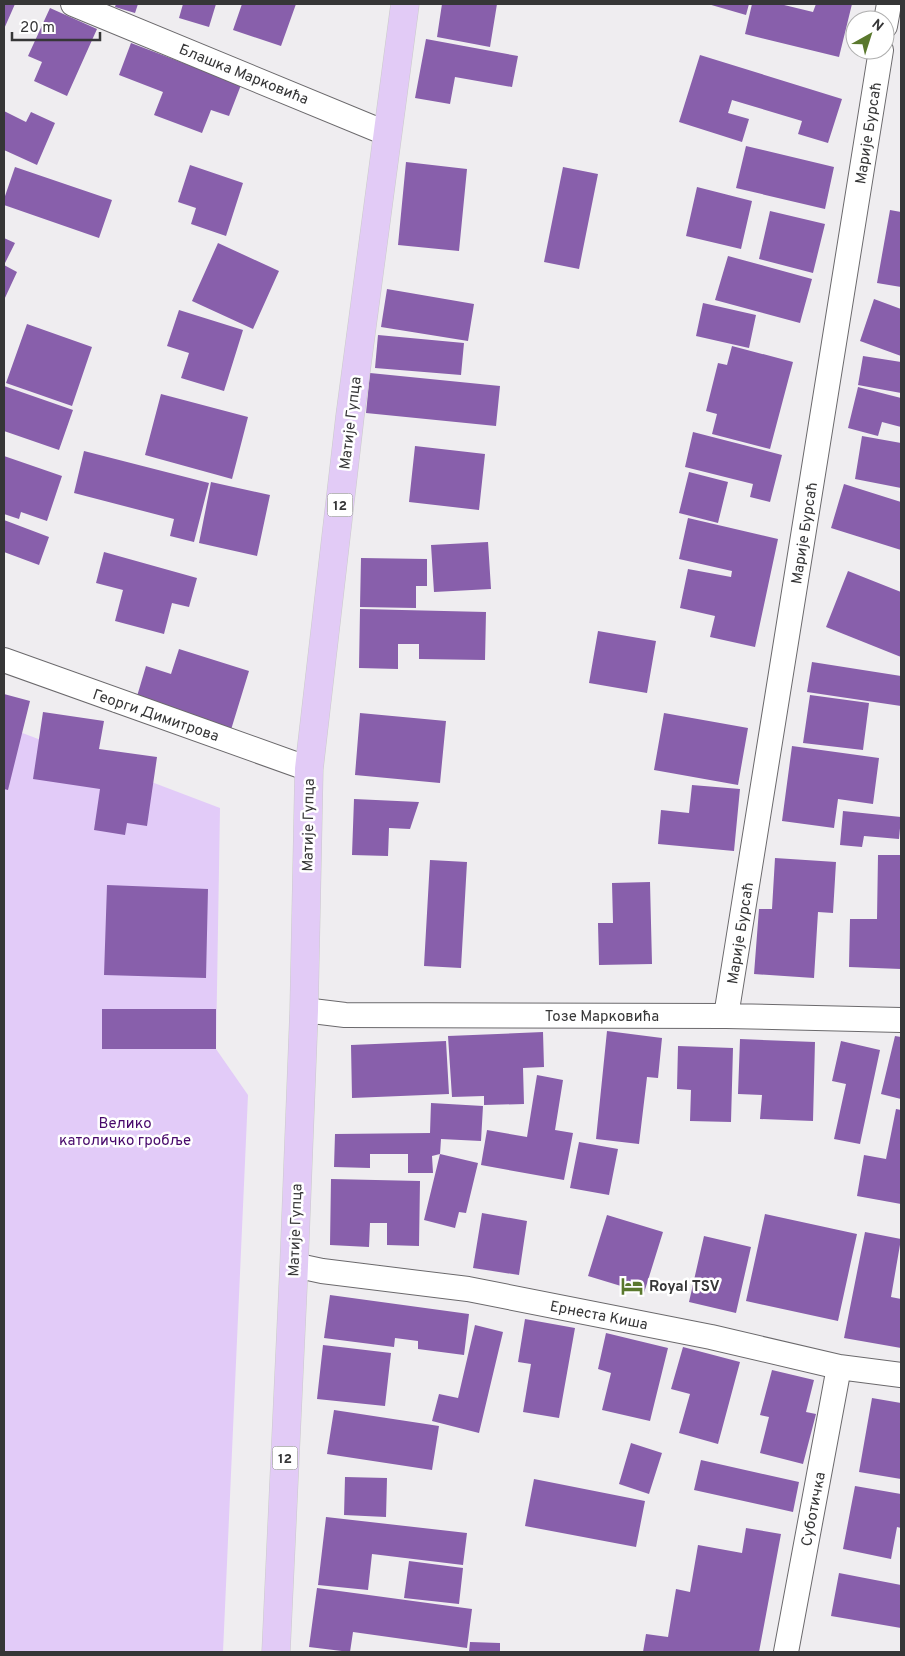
<svg xmlns="http://www.w3.org/2000/svg" width="905" height="1656" font-family="Overpass,sans-serif">
<style>
.green{fill:#e2cbf8}
.building{fill:#885fab}
.lines{fill:none;stroke-linecap:round;stroke-linejoin:round}
.street-casing{stroke:#6b696c;stroke-width:26}
.primary-casing{stroke:#cbcbcb;stroke-width:29}
.street{stroke:#fff;stroke-width:24}
.primary{stroke:#e2cbf6;stroke-width:28}
.labels{text-anchor:middle;stroke-width:5;stroke-linejoin:round;paint-order:stroke}
.shield{fill:#fff;stroke:#727273;stroke-width:1}
.shield-label{font-size:14px;font-weight:bold;fill:#363637}
.street-label{font-size:15px;fill:#363637;stroke:#fff}
.park-label{font-size:15px;fill:#47086b;stroke:#fff}
.poi-label{font-size:15px;font-weight:bold;fill:#363637;stroke:#fff;text-anchor:start}
</style>
<rect width="100%" height="100%" fill="#efedf0"/>
<path class="green" d="M 4,726 L 220,808 L 216,1049 L 248,1095 L 223,1652 L 4,1652 Z"/>
<path class="building" d="M 4,4 L 15,4 L 4,29 Z
M 116,4 L 138,4 L 135,13 L 115,7 Z
M 183,4 L 216,4 L 209,27 L 179,18 Z
M 242,4 L 296,4 L 281,46 L 233,30 Z
M 442,4 L 497,4 L 490,47 L 437,37 Z
M 708,4 L 749,4 L 746,15 Z
M 752,4 L 780,4 L 813,12 L 816,4 L 852,4 L 839,57 L 745,34 Z
M 50,8 L 97,29 L 67,96 L 34,81 L 42,62 L 28,56 Z
M 426,39 L 518,56 L 512,87 L 455,77 L 450,104 L 415,98 Z
M 131,43 L 241,85 L 229,116 L 211,110 L 202,133 L 154,115 L 163,92 L 119,75 Z
M 700,55 L 842,99 L 828,143 L 798,134 L 802,121 L 732,100 L 728,113 L 749,119 L 742,142 L 679,122 Z
M 4,111 L 26,122 L 31,112 L 55,123 L 37,165 L 4,150 Z
M 746,146 L 834,167 L 825,209 L 736,188 Z
M 406,162 L 467,169 L 459,251 L 398,245 Z
M 190,165 L 243,183 L 226,236 L 191,224 L 196,208 L 178,202 Z
M 15,167 L 112,200 L 99,238 L 4,205 L 4,199 Z
M 563,167 L 598,174 L 579,269 L 544,262 Z
M 697,187 L 752,201 L 741,249 L 686,236 Z
M 890,210 L 901,212 L 901,287 L 877,283 Z
M 770,211 L 825,224 L 813,273 L 759,259 Z
M 4,238 L 15,243 L 4,265 L 17,272 L 4,300 Z
M 218,243 L 279,271 L 253,329 L 192,301 Z
M 728,256 L 812,279 L 800,323 L 715,300 Z
M 387,289 L 474,304 L 468,341 L 381,327 Z
M 874,299 L 901,309 L 901,356 L 860,341 Z
M 703,303 L 756,315 L 749,348 L 696,336 Z
M 179,310 L 243,330 L 224,391 L 181,378 L 189,353 L 167,346 Z
M 27,324 L 92,347 L 72,406 L 6,383 Z
M 378,335 L 464,343 L 461,375 L 375,368 Z
M 732,346 L 793,362 L 770,449 L 712,434 L 717,414 L 706,411 L 718,363 L 727,365 Z
M 863,356 L 901,362 L 901,393 L 858,385 Z
M 370,373 L 500,386 L 496,426 L 366,413 Z
M 4,386 L 73,410 L 59,450 L 4,431 Z
M 858,387 L 901,398 L 901,427 L 882,422 L 878,436 L 848,428 Z
M 161,394 L 248,417 L 232,479 L 145,455 Z
M 693,432 L 782,455 L 770,502 L 750,497 L 753,484 L 685,467 Z
M 862,436 L 901,443 L 901,488 L 855,479 Z
M 415,446 L 485,454 L 479,510 L 409,502 Z
M 84,451 L 209,483 L 194,542 L 170,536 L 174,519 L 74,493 Z
M 4,456 L 62,476 L 47,521 L 21,512 L 19,519 L 4,514 Z
M 689,472 L 728,482 L 718,523 L 679,513 Z
M 211,482 L 270,495 L 257,556 L 199,543 Z
M 844,484 L 901,502 L 901,550 L 831,528 Z
M 688,518 L 778,539 L 755,647 L 710,637 L 715,616 L 680,608 L 688,569 L 731,577 L 732,571 L 679,559 Z
M 4,520 L 49,537 L 39,565 L 4,552 Z
M 488,542 L 491,589 L 434,592 L 431,545 Z
M 104,552 L 197,578 L 189,607 L 172,603 L 164,634 L 115,621 L 123,590 L 96,583 Z
M 361,558 L 427,559 L 427,586 L 416,586 L 416,608 L 360,607 Z
M 848,571 L 901,592 L 901,657 L 826,627 Z
M 360,609 L 486,612 L 485,660 L 419,659 L 419,644 L 398,644 L 398,669 L 359,668 Z
M 598,631 L 656,641 L 647,693 L 589,683 Z
M 179,649 L 249,671 L 230,733 L 135,703 L 146,666 L 171,674 Z
M 812,662 L 901,676 L 901,706 L 807,692 Z
M 4,694 L 30,701 L 8,790 L 4,789 Z
M 810,695 L 869,703 L 863,750 L 803,743 Z
M 43,712 L 104,721 L 99,749 L 157,757 L 147,826 L 127,823 L 125,835 L 94,830 L 100,789 L 33,779 Z
M 360,713 L 446,721 L 440,783 L 355,775 Z
M 664,713 L 748,728 L 738,785 L 654,770 Z
M 792,746 L 879,758 L 873,804 L 838,799 L 834,828 L 782,821 Z
M 692,785 L 740,789 L 734,851 L 658,844 L 661,810 L 689,813 Z
M 354,799 L 419,802 L 410,829 L 389,828 L 388,856 L 352,855 Z
M 843,811 L 901,817 L 899,839 L 864,836 L 862,847 L 840,845 Z
M 878,855 L 901,855 L 901,969 L 849,967 L 850,919 L 877,919 Z
M 775,858 L 836,862 L 833,913 L 818,912 L 814,978 L 754,974 L 759,909 L 772,909 Z
M 430,860 L 467,862 L 461,968 L 424,966 Z
M 650,882 L 652,964 L 599,965 L 598,923 L 613,923 L 612,883 Z
M 107,885 L 208,889 L 206,978 L 104,975 Z
M 102,1009 L 216,1009 L 216,1049 L 102,1049 Z
M 607,1031 L 662,1038 L 658,1078 L 647,1077 L 639,1144 L 596,1139 Z
M 543,1032 L 544,1067 L 523,1068 L 524,1104 L 484,1105 L 484,1096 L 452,1097 L 448,1036 Z
M 895,1036 L 901,1037 L 901,1099 L 881,1094 Z
M 740,1039 L 815,1042 L 813,1121 L 760,1119 L 762,1095 L 738,1094 Z
M 446,1041 L 449,1094 L 352,1098 L 351,1045 Z
M 841,1041 L 880,1050 L 860,1144 L 834,1139 L 846,1084 L 832,1081 Z
M 678,1046 L 733,1048 L 731,1122 L 690,1121 L 691,1090 L 677,1089 Z
M 537,1075 L 563,1080 L 555,1130 L 573,1133 L 564,1180 L 481,1165 L 487,1130 L 527,1137 Z
M 431,1103 L 483,1106 L 481,1141 L 441,1139 L 440,1154 L 432,1156 L 433,1173 L 408,1173 L 408,1154 L 370,1154 L 370,1168 L 334,1167 L 335,1134 L 430,1133 Z
M 896,1109 L 901,1110 L 901,1204 L 857,1196 L 864,1155 L 886,1159 Z
M 579,1142 L 618,1149 L 609,1195 L 570,1188 Z
M 440,1154 L 478,1163 L 466,1213 L 459,1212 L 455,1228 L 424,1220 Z
M 331,1179 L 420,1181 L 419,1246 L 387,1245 L 387,1223 L 370,1223 L 369,1247 L 330,1245 Z
M 482,1213 L 527,1221 L 519,1275 L 473,1268 Z
M 765,1214 L 857,1234 L 838,1321 L 746,1301 Z
M 607,1215 L 663,1232 L 644,1293 L 588,1276 Z
M 865,1232 L 901,1239 L 891,1297 L 901,1299 L 901,1348 L 844,1338 Z
M 704,1236 L 751,1247 L 736,1313 L 689,1302 Z
M 330,1295 L 469,1314 L 464,1355 L 418,1349 L 418,1341 L 395,1338 L 394,1347 L 324,1338 Z
M 525,1319 L 575,1328 L 559,1418 L 523,1412 L 531,1364 L 518,1362 Z
M 475,1325 L 503,1332 L 479,1433 L 432,1421 L 439,1394 L 458,1398 Z
M 606,1333 L 668,1348 L 650,1421 L 602,1410 L 611,1373 L 598,1369 Z
M 323,1345 L 391,1353 L 385,1406 L 317,1399 Z
M 683,1347 L 740,1362 L 718,1444 L 679,1433 L 690,1394 L 671,1389 Z
M 772,1370 L 814,1380 L 806,1412 L 816,1414 L 803,1464 L 760,1453 L 769,1417 L 760,1415 Z
M 872,1398 L 901,1403 L 901,1479 L 859,1472 Z
M 334,1410 L 439,1426 L 432,1470 L 327,1454 Z
M 631,1443 L 662,1453 L 649,1494 L 619,1484 Z
M 701,1460 L 799,1482 L 793,1512 L 694,1490 Z
M 345,1477 L 387,1478 L 386,1517 L 344,1515 Z
M 534,1479 L 645,1501 L 636,1547 L 525,1526 Z
M 855,1486 L 901,1494 L 901,1528 L 897,1527 L 891,1559 L 843,1549 Z
M 326,1517 L 467,1533 L 463,1565 L 372,1554 L 368,1590 L 318,1585 Z
M 746,1528 L 781,1534 L 759,1652 L 643,1652 L 646,1634 L 668,1637 L 676,1589 L 690,1592 L 698,1545 L 742,1553 Z
M 409,1561 L 463,1568 L 459,1604 L 404,1598 Z
M 839,1573 L 901,1585 L 901,1628 L 831,1616 Z
M 317,1588 L 472,1609 L 467,1648 L 353,1632 L 350,1652 L 309,1647 Z
M 470,1642 L 500,1643 L 500,1652 L 469,1652 Z"/>
<g class="lines">
<g class="street-casing">
<path id="street" d="M 73,4 L 388,134
M 885,26 L 889,4
M 4,660 L 309,769
M 304,1010 L 345,1015 L 726,1016 L 901,1020
M 726,1016 L 881,50
M 294,1265 L 322,1271 L 468,1289 L 711,1337 L 839,1367 L 901,1375
M 786,1652 L 839,1367"/>
</g>
<g class="primary-casing">
<path id="primary" d="M 276,1652 L 294,1265 L 304,1010 L 309,769 L 350,416 L 405,4"/>
</g>
<use href="#street" class="street"/>
<use href="#primary" class="primary"/>
</g>
<defs>
<g id="hotel-bare" transform="scale(1.725)"><path d="M-6-4.5h1.5V1H6V5H4.5V3h-9V5H-6ZM-4 0a1.8 1.8 0 1 1 3.6 0ZM.5 0V-2.5h3Q6-2.5 6 0Z" fill="#5a782d" stroke="#fff" stroke-width="2.5" paint-order="stroke"/></g>
</defs>
<g fill-rule="evenodd">
<use href="#hotel-bare" x="632" y="1286"/>
</g>
<g class="labels">
<g class="shield">
<rect x="327.5" y="493.5" width="25" height="23" rx="4"/>
<rect x="272.5" y="1446.5" width="25" height="23" rx="4"/>
</g>
<g class="shield-label">
<text x="340" y="510">12</text>
<text x="285" y="1463">12</text>
</g>
<g class="street-label">
<text transform="translate(244 74) rotate(22)" y="5">Блашка Марковића</text>
<text transform="translate(868 133) rotate(-81)" y="5">Марије Бурсаћ</text>
<text transform="translate(350 423) rotate(-83)" y="5">Матије Гупца</text>
<text transform="translate(804 533) rotate(-81)" y="5">Марије Бурсаћ</text>
<text transform="translate(156 715) rotate(19)" y="5">Георги Димитрова</text>
<text transform="translate(308 825) rotate(-89)" y="5">Матије Гупца</text>
<text transform="translate(740 933) rotate(-81)" y="5">Марије Бурсаћ</text>
<text x="602" y="1021">Тозе Марковића</text>
<text transform="translate(295 1230) rotate(-88)" y="5">Матије Гупца</text>
<text transform="translate(599 1315) rotate(11)" y="5">Ернеста Киша</text>
<text transform="translate(813 1509) rotate(-79)" y="5">Суботичка</text>
</g>
<g class="park-label">
<text x="125" y="1128">Велико<tspan x="125" dy="17">католичко гробље</tspan></text>
</g>
<g class="poi-label">
<text x="649" y="1291">Royal TSV</text>
</g>
</g>
<rect width="905" height="1656" fill="none" stroke="#363637" stroke-width="10"/>
<g transform="translate(870 35) rotate(39)"><circle r="24" fill="#ffffff" stroke="#afafaf"/>
<path d="M0-4L9 19L0 12L-9 19Z" fill="#5a782d"/>
<text y="-8" font-size="14" font-weight="bold" text-anchor="middle" fill="#363637">N</text>
</g>
<path d="M12 32v8h88v-8" fill="none" stroke="#363637" stroke-width="2.5"/>
<text x="20" y="32" font-size="15" fill="#363637" stroke="#ffffff" stroke-width="4" paint-order="stroke">20 m</text>
</svg>
